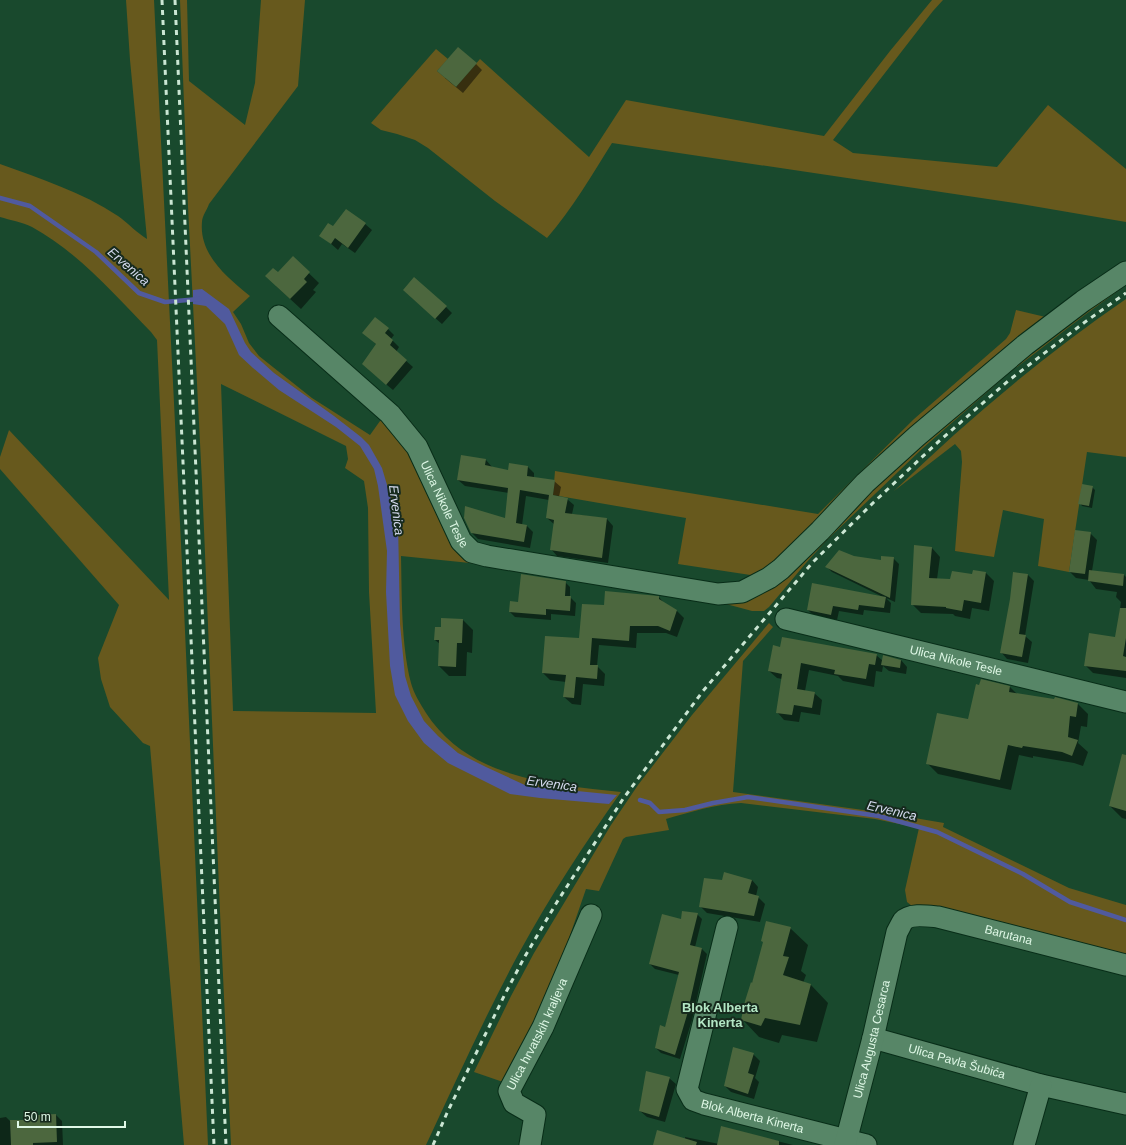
<svg xmlns="http://www.w3.org/2000/svg" width="1126" height="1145" font-family="Arial,sans-serif">
<style>
.green{fill:#67591d;fill-rule:evenodd}
.water{fill:#505a9e}
.shadow{fill:#0007}
.lines{fill:none;stroke-linecap:round;stroke-linejoin:round}
.stream{stroke:#505a9e;stroke-width:4.5}
.building{fill:#4c673e}
.minor-casing{stroke:#082d18;stroke-width:23}
.minor{stroke:#578667;stroke-width:21}
.rail{stroke:#cbe6d3;stroke-width:3;stroke-dasharray:5 5;stroke-linecap:butt}
.labels{text-anchor:middle;stroke-width:4;stroke-linejoin:round;paint-order:stroke}
.street-label{font-size:12px;fill:#dff8e6;stroke:#162a1d}
.water-label{font-size:13px;font-style:italic;fill:#d4d9ed;stroke:#162a1d}
.neighbourhood-label{font-size:13px;font-weight:bold;fill:#b3e6c4;stroke:#162a1d}
</style>
<rect width="100%" height="100%" fill="#19492d"/>
<path class="green" d="M 126,0 L 154,0 L 182,564 L 208,1145 L 184,1145 L 150,746 L 143,743 L 110,707 L 101,679 L 98,658 L 119,605 L 0,469 L 0,457 L 9,430 L 169,600 L 157,340 L 151,332 C 115,295 78,252 32,227 C 22,222 10,220 0,217 L 0,164 C 41,179 82,192 118,216 C 128,223 137,233 147,239 L 130,60 Z
M 180,0 L 187,0 L 189,81 L 245,125 L 255,83 L 261,0 L 305,0 L 298,86 L 209,204 C 207,210 202,216 202,222 C 199,255 227,277 250,296 L 233,312 L 241,324 L 249,343 L 259,356 L 312,398 L 370,435 L 385,414 L 480,564 L 401,556 C 402,597 401,643 411,683 C 414,694 420,703 426,713 C 469,779 550,784 621,792 C 585,843 549,898 519,953 C 485,1016 456,1081 426,1145 L 231,1145 L 220,912 L 202,482 L 188,206 ZM 221,384 L 346,446 L 348,459 L 345,468 L 364,481 L 368,508 L 369,592 L 376,713 L 233,711 Z
M 932,0 L 943,0 L 933,11 L 833,140 L 853,153 L 997,167 L 1048,105 L 1126,169 L 1126,222 L 1021,204 L 612,143 C 592,175 572,209 547,238 L 495,201 L 428,148 L 415,140 L 397,134 L 381,130 L 371,123 L 436,49 L 448,59 L 437,71 L 456,87 L 480,59 L 589,157 L 626,100 L 824,136 L 890,51 Z
M 1126,277 L 1126,285 L 1086,314 L 1009,373 L 923,448 L 827,540 L 806,563 L 769,607 L 764,611 L 752,611 L 715,601 L 735,598 L 916,443 Z
M 1126,299 L 1126,457 L 1087,452 L 1069,572 L 1038,566 L 1044,519 L 1003,510 L 994,557 L 955,551 L 962,462 L 961,451 L 955,444 L 894,491 C 966,421 1043,356 1126,299 Z
M 1016,310 L 1054,319 L 785,555 L 757,576 L 678,564 L 686,518 L 553,495 L 555,471 L 818,514 L 914,419 L 1006,339 L 1010,333 Z
M 769,623 L 773,627 L 743,661 L 733,792 L 885,813 L 944,823 L 943,827 L 1069,888 L 1126,905 L 1126,959 L 912,906 L 907,902 L 905,890 L 919,828 L 875,819 L 741,803 C 715,804 691,812 666,819 L 669,830 L 626,837 L 623,839 L 599,891 L 586,889 L 547,1002 L 503,1082 L 474,1072 L 511,996 L 534,953 L 611,825 L 638,785 L 692,715 Z"/>
<path class="water" d="M 202,289 L 229,309 L 245,343 L 251,352 L 274,373 L 334,416 L 361,437 L 369,445 L 382,468 L 398,522 L 400,624 L 405,676 L 411,696 L 424,721 L 438,736 L 458,753 L 486,767 L 527,786 L 617,795 L 609,804 L 540,798 L 510,794 L 448,763 L 424,743 L 408,721 L 395,695 L 390,666 L 386,592 L 387,551 L 378,486 L 374,469 L 360,446 L 336,427 L 279,390 L 253,368 L 239,355 L 225,324 L 206,306 L 193,304 L 193,290 Z"/>
<path class="shadow" d="M 476,64 L 482,70 L 463,93 L 445,78 Z
M 365,224 L 372,230 L 355,253 L 342,244 L 338,250 L 321,235 L 333,228 Z
M 293,258 L 319,283 L 313,290 L 316,292 L 301,309 L 276,286 L 278,274 Z
M 411,297 L 446,307 L 452,313 L 442,324 Z
M 388,329 L 394,335 L 391,339 L 399,347 L 396,352 L 413,367 L 393,390 L 369,370 L 377,345 L 364,333 Z
M 486,460 L 492,467 L 509,471 L 528,467 L 534,473 L 534,478 L 554,481 L 561,487 L 559,497 L 567,499 L 574,505 L 572,514 L 607,519 L 613,526 L 608,563 L 557,556 L 551,549 L 555,525 L 547,518 L 549,500 L 526,496 L 522,525 L 526,525 L 533,532 L 530,548 L 478,539 L 471,532 L 506,519 L 509,493 L 465,486 L 458,480 Z
M 1092,487 L 1095,490 L 1092,508 L 1082,506 L 1080,503 Z
M 1090,533 L 1097,540 L 1092,571 L 1124,575 L 1126,577 L 1126,678 L 1093,673 L 1085,665 L 1116,638 L 1121,602 L 1116,597 L 1117,592 L 1096,589 L 1089,580 L 1076,578 L 1070,572 Z
M 932,548 L 940,557 L 937,579 L 951,580 L 973,575 L 974,571 L 986,573 L 994,581 L 989,611 L 972,608 L 970,619 L 955,616 L 953,614 L 921,613 L 912,604 Z
M 854,557 L 882,561 L 893,558 L 899,564 L 895,602 L 886,598 L 891,603 L 890,613 L 864,610 L 863,615 L 839,611 L 837,620 L 814,616 L 808,610 L 883,597 L 832,572 L 827,567 Z
M 1014,573 L 1028,575 L 1034,581 L 1025,636 L 1032,642 L 1028,663 L 1007,659 L 1001,652 L 1011,599 Z
M 565,582 L 570,587 L 570,597 L 576,603 L 575,616 L 551,614 L 551,620 L 515,617 L 510,612 L 519,603 Z
M 659,597 L 664,603 L 677,611 L 684,618 L 677,637 L 666,633 L 637,633 L 636,648 L 599,645 L 597,666 L 605,674 L 604,686 L 583,684 L 581,705 L 572,704 L 564,697 L 566,682 L 550,680 L 543,673 L 546,637 L 580,639 L 605,607 Z
M 463,620 L 473,630 L 472,653 L 467,652 L 466,676 L 449,676 L 439,666 L 440,644 L 435,640 L 441,628 Z
M 773,647 L 876,655 L 883,661 L 901,660 L 907,667 L 906,674 L 889,671 L 883,666 L 882,672 L 876,671 L 874,687 L 843,681 L 838,676 L 809,670 L 805,691 L 814,693 L 822,700 L 820,715 L 801,712 L 799,722 L 784,720 L 777,712 L 782,679 L 777,678 L 769,671 Z
M 981,680 L 1010,687 L 1017,694 L 1078,704 L 1088,714 L 1087,727 L 1081,726 L 1078,743 L 1088,752 L 1083,766 L 1074,763 L 1033,756 L 1033,758 L 1019,755 L 1011,790 L 938,774 L 927,763 L 969,721 Z
M 1126,770 L 1126,819 L 1122,818 L 1110,806 Z
M 752,880 L 758,887 L 756,896 L 758,897 L 765,904 L 760,922 L 707,913 L 700,906 L 723,881 Z
M 697,914 L 702,919 L 695,947 L 702,949 L 707,954 L 692,1020 L 680,1059 L 661,1053 L 656,1048 L 665,1028 L 679,975 L 655,969 L 650,964 L 682,920 Z
M 790,928 L 808,945 L 801,971 L 806,975 L 803,983 L 811,985 L 828,1003 L 817,1042 L 782,1035 L 779,1043 L 759,1037 L 742,1019 L 764,942 Z
M 753,1054 L 760,1061 L 755,1078 L 759,1082 L 754,1099 L 731,1092 L 725,1086 Z
M 669,1078 L 676,1084 L 665,1122 L 647,1117 L 640,1111 Z
M 56,1115 L 62,1121 L 63,1145 L 0,1145 L 0,1118 L 6,1117 L 10,1121 L 39,1121 Z
M 722,1127 L 793,1145 L 654,1145 L 685,1140 L 685,1137 L 719,1144 Z"/>
<g class="lines">
<path class="stream" d="M 0,198 L 30,206 L 96,252 L 139,293 L 165,302 L 199,299
M 640,800 L 650,803 L 659,812 L 685,810 L 713,803 L 748,797 L 879,816 L 937,832 L 1023,874 L 1070,902 L 1126,920"/>
</g>
<path class="building" d="M 458,47 L 477,63 L 456,87 L 437,71 Z
M 346,209 L 366,223 L 348,248 L 335,238 L 331,244 L 319,236 L 328,223 L 333,226 Z
M 293,256 L 310,272 L 304,279 L 307,282 L 290,299 L 265,276 L 273,268 L 278,272 Z
M 414,277 L 447,306 L 435,319 L 403,290 Z
M 375,317 L 389,328 L 385,333 L 393,340 L 390,345 L 407,360 L 386,385 L 362,364 L 376,344 L 362,333 Z
M 461,455 L 486,459 L 485,465 L 508,470 L 509,463 L 528,466 L 527,476 L 555,480 L 553,495 L 568,498 L 565,513 L 607,518 L 602,558 L 550,550 L 554,520 L 546,518 L 549,495 L 520,490 L 516,523 L 527,525 L 524,542 L 471,533 L 464,518 L 465,506 L 505,518 L 508,488 L 457,480 Z
M 1082,484 L 1093,486 L 1089,506 L 1078,504 Z
M 1075,530 L 1091,532 L 1085,574 L 1069,572 Z
M 914,545 L 932,547 L 929,578 L 950,579 L 952,571 L 972,574 L 973,570 L 986,572 L 981,603 L 964,600 L 962,611 L 946,608 L 946,607 L 911,605 Z
M 839,550 L 854,556 L 881,560 L 881,556 L 894,557 L 890,598 L 825,567 Z
M 1089,570 L 1124,574 L 1123,586 L 1088,581 Z
M 1013,572 L 1028,574 L 1019,634 L 1026,635 L 1022,657 L 1000,653 L 1010,599 Z
M 521,574 L 566,581 L 565,596 L 571,596 L 570,611 L 546,609 L 546,615 L 509,612 L 510,601 L 518,602 Z
M 812,583 L 886,597 L 884,608 L 859,605 L 858,610 L 833,606 L 831,615 L 807,610 Z
M 605,591 L 659,596 L 659,599 L 677,610 L 670,631 L 658,626 L 630,626 L 629,641 L 592,638 L 590,665 L 598,665 L 597,679 L 576,677 L 574,698 L 563,697 L 566,675 L 542,673 L 545,636 L 579,638 L 582,604 L 604,605 Z
M 1120,608 L 1126,608 L 1126,638 L 1123,656 L 1126,657 L 1126,671 L 1084,666 L 1089,633 L 1115,637 Z
M 441,618 L 463,619 L 462,643 L 457,643 L 456,667 L 438,666 L 439,640 L 434,640 L 435,627 L 441,627 Z
M 782,637 L 877,654 L 875,665 L 869,664 L 866,679 L 834,674 L 835,670 L 801,663 L 797,689 L 815,692 L 812,708 L 794,705 L 792,715 L 776,713 L 782,674 L 768,671 L 773,645 L 780,647 Z
M 883,655 L 901,660 L 900,668 L 881,665 Z
M 981,679 L 1010,686 L 1009,692 L 1054,699 L 1055,697 L 1078,703 L 1076,717 L 1070,716 L 1068,737 L 1078,740 L 1072,756 L 1062,752 L 1023,746 L 1022,748 L 1008,745 L 1000,780 L 926,764 L 937,713 L 968,719 L 976,684 L 979,685 Z
M 1122,754 L 1126,755 L 1126,811 L 1109,806 Z
M 724,872 L 752,880 L 748,893 L 759,896 L 754,916 L 699,907 L 704,878 L 722,880 Z
M 682,911 L 698,913 L 690,945 L 702,948 L 687,1015 L 675,1055 L 655,1048 L 660,1025 L 665,1027 L 679,972 L 649,964 L 662,914 L 681,919 Z
M 766,921 L 791,927 L 783,956 L 789,957 L 783,975 L 811,984 L 800,1025 L 765,1018 L 761,1026 L 741,1020 L 745,1001 L 751,982 L 752,983 L 763,942 L 761,941 Z
M 733,1047 L 754,1053 L 748,1073 L 754,1075 L 748,1094 L 724,1086 Z
M 646,1071 L 670,1077 L 659,1117 L 639,1111 Z
M 56,1114 L 57,1142 L 33,1143 L 33,1145 L 11,1145 L 10,1120 L 38,1120 L 38,1115 Z
M 721,1126 L 779,1141 L 779,1145 L 717,1145 Z
M 657,1130 L 697,1142 L 696,1145 L 653,1145 Z"/>
<g class="lines">
<g class="minor-casing">
<g id="minor">
<path id="s1" d="M 279,316 L 390,414 L 417,447 L 461,541 L 472,552 L 487,556 L 718,594 L 742,592 L 769,578 L 781,569 L 820,531 L 865,483 L 917,436 L 1025,345 L 1083,301 L 1126,272"/>
<path id="s2" d="M 786,619 L 1126,702"/>
<path id="s3" d="M 727,927 L 687,1089 L 693,1100 L 704,1104 L 866,1145"/>
<path id="s4" d="M 873,1038 L 1041,1085 L 1126,1104"/>
<path id="s5" d="M 530,1145 L 535,1115 L 514,1103 L 509,1091 L 543,1027 L 591,915"/>
<path id="s6" d="M 845,1145 L 873,1038 L 897,932 C 899,929 901,924 903,921 C 910,913 928,916 938,917 L 1126,965"/>
<path d="M 1024,1145 L 1041,1085"/>
</g>
</g>
<use href="#minor" class="minor"/>
<path class="rail" d="M 162,0 L 214,1145
M 175,0 L 226,1145
M 433,1145 L 447,1113 L 505,994 L 524,958 L 557,902 L 623,799 L 703,691 L 813,562 L 874,502 L 937,443 L 1008,381 L 1085,322 L 1126,293"/>
</g>
<g class="labels">
<g class="street-label">
<text dy="4" stroke="none"><textPath href="#s1" startOffset="254">Ulica Nikole Tesle</textPath></text>
<text dy="4" stroke="none"><textPath href="#s2" startOffset="175">Ulica Nikole Tesle</textPath></text>
<text dy="4" stroke="none"><textPath href="#s6" startOffset="341">Barutana</textPath></text>
<text dy="4" stroke="none"><textPath href="#s5" startOffset="131">Ulica hrvatskih kraljeva</textPath></text>
<text dy="4" stroke="none"><textPath href="#s6" startOffset="109">Ulica Augusta Cesarca</textPath></text>
<text dy="4" stroke="none"><textPath href="#s4" startOffset="87">Ulica Pavla Šubića</textPath></text>
<text dy="4" stroke="none"><textPath href="#s3" startOffset="241">Blok Alberta Kinerta</textPath></text>
</g>
<g class="water-label">
<text transform="translate(129 266) rotate(41)" y="5">Ervenica</text>
<text transform="translate(397 510) rotate(83)" y="5">Ervenica</text>
<text transform="translate(552 783) rotate(8)" y="5">Ervenica</text>
<text transform="translate(892 810) rotate(13)" y="5">Ervenica</text>
</g>
<g class="neighbourhood-label">
<text x="720" y="1012">Blok Alberta<tspan x="720" dy="15">Kinerta</tspan></text>
</g>
</g>
<path d="M18 1121v6h107v-6" fill="none" stroke="#dff8e6" stroke-width="2"/>
<text x="24" y="1121" font-size="12" fill="#dff8e6" stroke="#162a1d" stroke-width="3" paint-order="stroke">50 m</text>
</svg>
